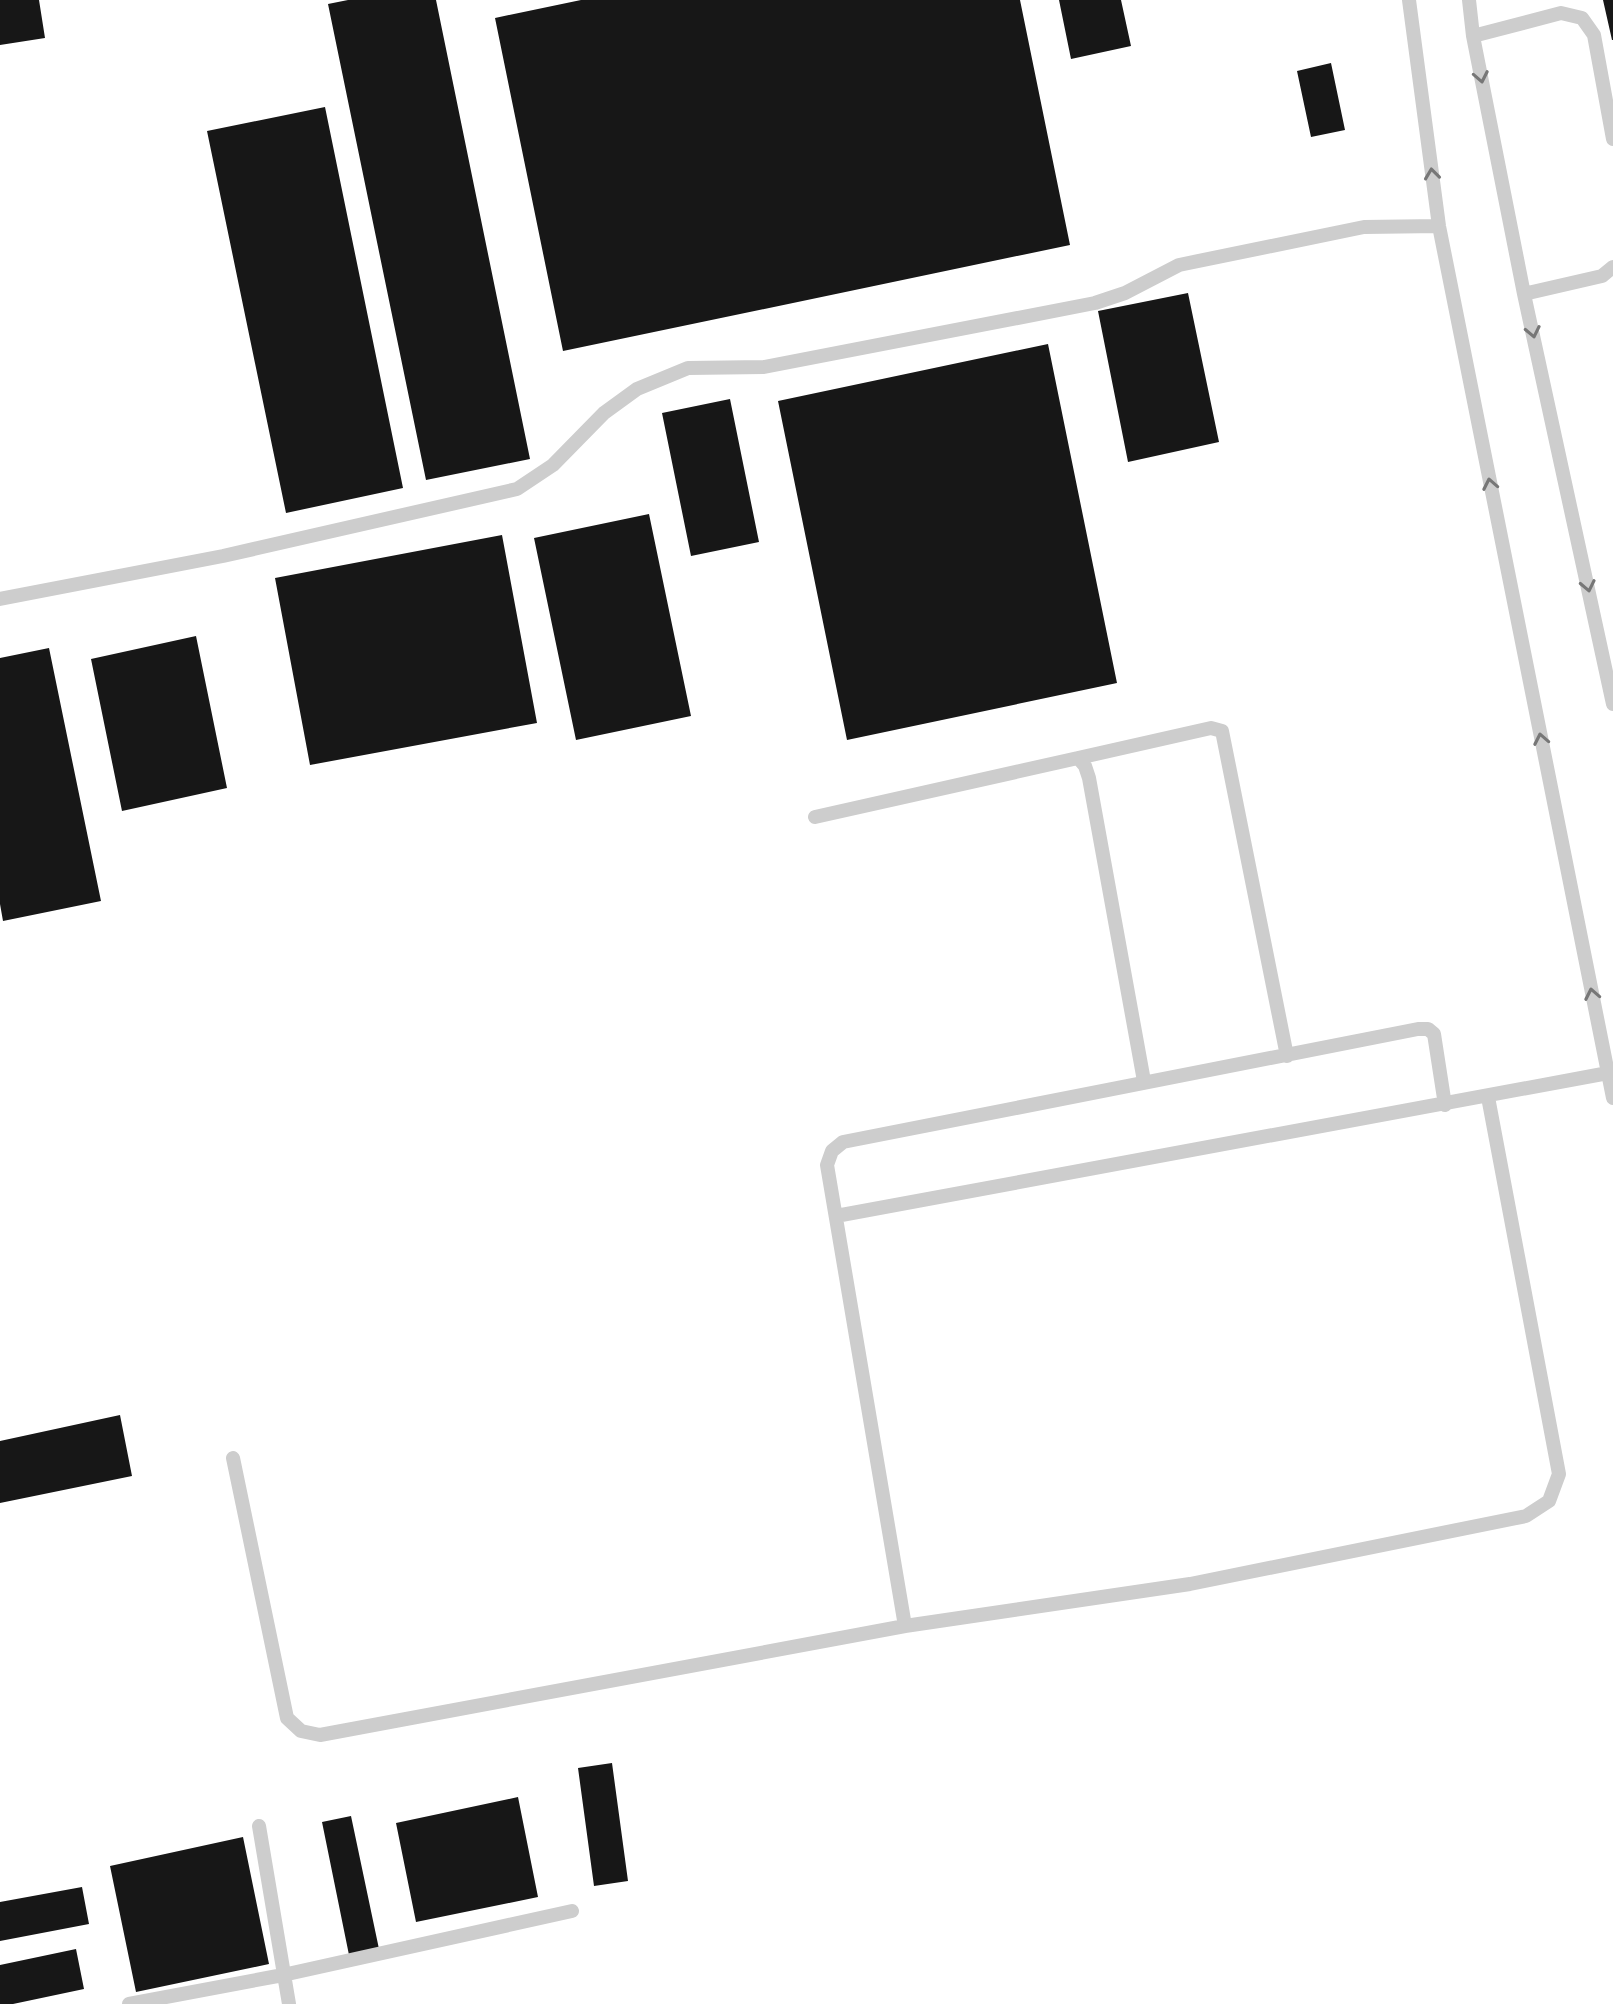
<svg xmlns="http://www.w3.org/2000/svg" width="1613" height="2004" font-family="'Fira Sans Condensed',sans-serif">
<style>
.building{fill:#171717}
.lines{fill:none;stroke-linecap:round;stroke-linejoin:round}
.lane{stroke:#cdcdcd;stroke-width:14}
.oneway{stroke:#777}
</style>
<rect width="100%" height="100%" fill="#fff"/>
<path class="building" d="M 0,0 L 39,0 L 45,38 L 0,45 Z
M 348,0 L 436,0 L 530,459 L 426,480 L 328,4 Z
M 581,0 L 1020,0 L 1070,245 L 563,351 L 495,18 Z
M 1059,0 L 1121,0 L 1131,46 L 1071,59 Z
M 1603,0 L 1613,0 L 1613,40 L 1612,40 Z
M 1331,63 L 1345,130 L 1311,137 L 1297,71 Z
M 325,107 L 403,488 L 286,513 L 207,131 Z
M 1188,293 L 1219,442 L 1128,462 L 1098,311 Z
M 1048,344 L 1117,683 L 847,740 L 778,401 Z
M 730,399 L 759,542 L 691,556 L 662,413 Z
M 649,514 L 691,716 L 576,740 L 534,538 Z
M 502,535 L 537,723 L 310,765 L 275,578 Z
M 196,636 L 227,788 L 122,811 L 91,659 Z
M 49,648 L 101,901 L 3,921 L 0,904 L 0,658 Z
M 120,1415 L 132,1476 L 0,1503 L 0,1441 Z
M 612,1763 L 628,1881 L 594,1886 L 578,1768 Z
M 518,1797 L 538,1897 L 416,1922 L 396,1823 Z
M 351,1816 L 379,1949 L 349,1955 L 322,1822 Z
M 243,1837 L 269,1964 L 136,1992 L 110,1866 Z
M 82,1887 L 89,1924 L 0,1941 L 0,1902 Z
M 76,1949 L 84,1989 L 13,2004 L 0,2004 L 0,1965 Z"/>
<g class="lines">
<path class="lane" d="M 1409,0 L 1439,226 L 1613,1098
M 1469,0 L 1473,36 L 1524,294 L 1613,704
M 1473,36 L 1561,13 L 1582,18 L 1594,35 L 1613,139
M 1524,294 L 1602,276 L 1613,267
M 0,599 L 223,556 L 517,489 L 553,465 L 604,413 L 637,389 L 688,368 L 764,367 L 1095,303 L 1125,293 L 1179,265 L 1364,227 L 1439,226
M 1078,758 L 1211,728 L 1222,731 L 1287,1056
M 815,817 L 1078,758 L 1085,766 L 1089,778 L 1144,1081
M 836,1216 L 1608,1073
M 233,1458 L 287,1718 L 301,1731 L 320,1735 L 905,1626 L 1190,1584 L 1526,1516 L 1549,1501 L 1559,1474 L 1488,1097
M 905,1626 L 827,1165 L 832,1151 L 843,1142 L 1418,1029 L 1428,1029 L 1434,1034 L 1445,1105
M 259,1826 L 289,2004
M 129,2004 L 283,1975 L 572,1911"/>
</g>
<defs><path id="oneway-chevron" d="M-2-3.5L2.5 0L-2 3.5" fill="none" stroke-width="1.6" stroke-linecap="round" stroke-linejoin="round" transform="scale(2)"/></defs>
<g class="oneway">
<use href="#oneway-chevron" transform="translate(1481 77) rotate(79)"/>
<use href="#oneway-chevron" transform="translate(1432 174) rotate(-97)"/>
<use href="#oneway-chevron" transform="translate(1533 332) rotate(78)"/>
<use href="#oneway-chevron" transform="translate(1490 484) rotate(-101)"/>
<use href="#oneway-chevron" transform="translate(1588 586) rotate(78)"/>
<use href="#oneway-chevron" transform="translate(1541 739) rotate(-101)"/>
<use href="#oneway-chevron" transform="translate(1592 994) rotate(-101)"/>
</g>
</svg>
